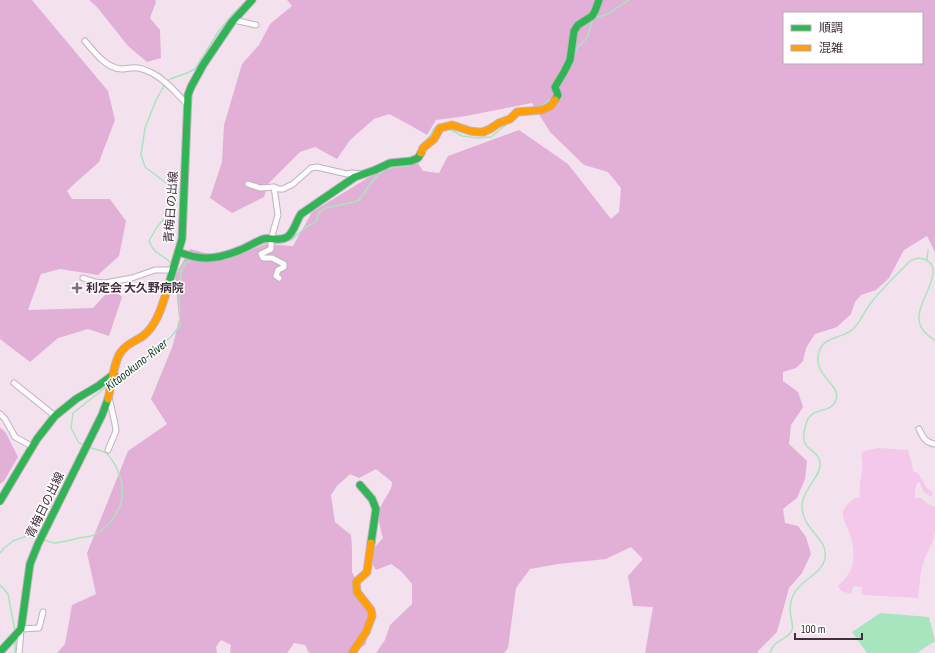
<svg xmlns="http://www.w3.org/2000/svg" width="935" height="653" font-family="'Sofia Sans Condensed','Noto Sans JP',sans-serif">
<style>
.green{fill:#f4c8ea}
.forest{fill:#e2afd7;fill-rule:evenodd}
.water{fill:#a7e5be}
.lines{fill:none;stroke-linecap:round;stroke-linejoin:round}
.stream{stroke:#a7e5be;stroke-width:1.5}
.street-casing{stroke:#c2b1be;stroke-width:7}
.fast-casing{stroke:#c2b1be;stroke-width:9}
.slow-casing{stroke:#c2b1be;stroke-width:9}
.street{stroke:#fdfbfc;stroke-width:5}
.fast{stroke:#30b455;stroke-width:7}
.slow{stroke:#ff9f0a;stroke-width:7}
.poi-dot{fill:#7f6c7a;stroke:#fff;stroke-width:1.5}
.labels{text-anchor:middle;stroke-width:3;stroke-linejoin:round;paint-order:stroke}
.street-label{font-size:12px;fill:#412d3c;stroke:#fff}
.poi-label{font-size:12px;font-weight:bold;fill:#412d3c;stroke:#fff;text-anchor:start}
.water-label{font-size:13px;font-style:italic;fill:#0b341d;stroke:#fff}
</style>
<rect width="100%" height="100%" fill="#f3e2ee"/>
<path class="green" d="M 878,448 L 908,450 L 912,464 L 913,471 L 918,473 L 926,487 L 933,493 L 931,497 L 923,491 L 920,483 L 917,483 L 915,490 L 915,498 L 921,498 L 928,504 L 935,507 L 935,531 L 933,541 L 924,560 L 921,572 L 918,598 L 862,595 L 862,587 L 854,586 L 851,594 L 841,591 L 838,586 C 843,581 849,575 851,569 C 856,557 853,541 848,529 C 846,524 842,518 843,512 C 844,506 851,502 854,498 L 859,498 L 860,496 C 858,482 865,468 861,455 L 864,451 Z"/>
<path class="forest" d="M 0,0 L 32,0 L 108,91 L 115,120 L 99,162 L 73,185 L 67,191 L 72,199 L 110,199 L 126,221 L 119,256 L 98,275 L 60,269 L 41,274 L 28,310 L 93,308 L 112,287 L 122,297 L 109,336 L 88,329 L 58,338 L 30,362 L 0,339 Z
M 89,0 L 155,0 L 156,2 L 150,18 L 160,30 L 161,58 L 147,62 L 128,46 L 97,7 Z
M 287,0 L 935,0 L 935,252 L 927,236 L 904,250 L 889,278 L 876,290 L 861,295 L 855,302 L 851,314 L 837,327 L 815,334 L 806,348 L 803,361 L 796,368 L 783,372 L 783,381 L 798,392 L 803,407 L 791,425 L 789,444 L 807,461 L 805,479 L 797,498 L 783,509 L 785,523 L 798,526 L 806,537 L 811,554 L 802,573 L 789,588 L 777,632 L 758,651 L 758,653 L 645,653 L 653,607 L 633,606 L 628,576 L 643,559 L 631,547 L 606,559 L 558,564 L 530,569 L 516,588 L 508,648 L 504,653 L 376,653 L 385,640 L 390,625 L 412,604 L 412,584 L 401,571 L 391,564 L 376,570 L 373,565 L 373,549 L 383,538 C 380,528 376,515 382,504 C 385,497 392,491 392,482 L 376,469 L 359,478 L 350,474 L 337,486 L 331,495 L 335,522 L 351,535 L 352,548 L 352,572 L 362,593 L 369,615 L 366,644 L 353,653 L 309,653 L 305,645 L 294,643 L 287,653 L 230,653 L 231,645 L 221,640 L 216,647 L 217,653 L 57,653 L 65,644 L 72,605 L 96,594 L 87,553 L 128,451 L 167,424 L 151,399 L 173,345 L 179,319 L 175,276 L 190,249 L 229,259 L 266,244 L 293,246 L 312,212 L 376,173 L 413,156 L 423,171 L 439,173 L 448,156 L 519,130 L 568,164 L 611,219 L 619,212 L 621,188 L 608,172 L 584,165 L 550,132 L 532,103 L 466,116 L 436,120 L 427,135 L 408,124 L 389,114 L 374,119 L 350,140 L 337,159 L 315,147 L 300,152 L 268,184 L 264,197 L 232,213 L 210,198 L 222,162 L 224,125 L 242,64 L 259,45 L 270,24 L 292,6 ZM 784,13 L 922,13 L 922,63 L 784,63 Z
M 0,428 L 1,428 L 6,433 L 18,457 L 4,481 L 0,484 Z"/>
<path class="water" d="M 880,613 L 929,617 L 935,641 L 917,653 L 867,653 L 852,632 Z"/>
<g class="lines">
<path class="stream" d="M 575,53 L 576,49 L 587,38 L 592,21 L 598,17 L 608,14 L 629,0
M 572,65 L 574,57
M 540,107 L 553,97
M 449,129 L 462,136 L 478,138 L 491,137 L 508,123
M 422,144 L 431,135 L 434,128 L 439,124 L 442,125
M 275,243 C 289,245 295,236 305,228 C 308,225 313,224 316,222 L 319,212 L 325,208 L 354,202 L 359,200 L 374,179 L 385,169 L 412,165 L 412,164
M 247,251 L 262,244 L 269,243
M 221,260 L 229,259 L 243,253
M 927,260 L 928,250
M 172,263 L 155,251 L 152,247 L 149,241 L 157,227 L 167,215 L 173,206 L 174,198 L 170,187 L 165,182 L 145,167 L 141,155 L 145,128 L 156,100 L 165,84 L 170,79 L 187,73 L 195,69 L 218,32 L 232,15 L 247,0
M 181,273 L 185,263 L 193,260
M 116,380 L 145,358 L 171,337 L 180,325 L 179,295 L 181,273 L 177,267
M 84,445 L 79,443 L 71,428 L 73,413 L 110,384
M 44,540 C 48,541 52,543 55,543 C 63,542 72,540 79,538 C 83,537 87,537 91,536 C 106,531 116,517 121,503 C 123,494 123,485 120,476 C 117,468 112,458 106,453 C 100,449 95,450 89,447
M 0,553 L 4,548 L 13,541 L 27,536 L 38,539
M 0,585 L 8,594 L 15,631
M 15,653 L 15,639
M 770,653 C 774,638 789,640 792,630 C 793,626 792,621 791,618 C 789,607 791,595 799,587 C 807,578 823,571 825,558 C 829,538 801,530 802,505 C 803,489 821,476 820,464 C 820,447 798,453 805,428 C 806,425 806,422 808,419 C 814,407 831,414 836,400 C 841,385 816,377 818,357 C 820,335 841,340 853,329 C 860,323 864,312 870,304 C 881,289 896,276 909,262 C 919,254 935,260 933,274 C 929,299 902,321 935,340"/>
<g class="street-casing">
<path id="street" d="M 234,20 L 256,25
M 85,41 C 94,52 107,69 122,69 C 125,69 128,68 131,68 C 138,67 146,70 152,73 C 166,80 176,93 187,104
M 248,184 L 260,188 L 274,187 L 278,215 L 271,239 L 271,249 L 261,254 L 263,258 L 272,258 L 284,264 L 284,267 L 278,270 L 276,276 L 279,278
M 274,187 L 279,189 L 283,189 L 293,184 L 311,168 L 317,167 L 347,174 L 352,173 L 361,174
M 83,278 L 95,282 L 105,283 L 132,278 L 155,270 L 172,270
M 14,383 L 55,416
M 0,414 L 5,419 L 15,437 L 33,447
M 919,429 C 923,437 925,443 935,444
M 108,450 L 116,431 L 115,424 L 109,397
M 19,653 L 20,643 L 21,629 L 39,628 L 43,612"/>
</g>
<g class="fast-casing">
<path id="fast" d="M 555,100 L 558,95 L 555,87 L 564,72 L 570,60 L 574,31 L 578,25 L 592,16 L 595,11 L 599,0
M 178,252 C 184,254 190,256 196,257 C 211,260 226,256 240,250 C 248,247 255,242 263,239 C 270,237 279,242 287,237 C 294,233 296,221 301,214 L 355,177 L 375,170 L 390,163 L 411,161 L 418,158 L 421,153
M 167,290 L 182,239 L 188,95 L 191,87 L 203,65 L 232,22 L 252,0
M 360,485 L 372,499 L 376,509 L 371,543
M 0,501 L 37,439 L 55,416 L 76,399 L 98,386 L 114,374
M 0,652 L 21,629 L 30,564 L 38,544 L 102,415 L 108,399"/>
</g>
<g class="slow-casing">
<path id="slow" d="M 421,153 L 423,148 L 434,139 L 440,128 L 452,125 L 470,131 L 479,132 L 483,132 L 490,129 L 499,123 L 510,119 L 517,112 L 542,110 L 551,106 L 555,100
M 108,399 C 111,388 114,360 121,352 C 126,344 136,341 143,336 C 157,325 162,306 167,290
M 352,653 L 366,632 L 372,616 L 371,610 L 357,592 L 356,582 L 367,572 L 371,543"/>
</g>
<use href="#street" class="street"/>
<use href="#fast" class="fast"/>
<use href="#slow" class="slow"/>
</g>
<path class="poi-dot" d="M75 282h4v4h4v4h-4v4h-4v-4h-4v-4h4z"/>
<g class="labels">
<g class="street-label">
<text transform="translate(171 207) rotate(-86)" y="4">青梅日の出線</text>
<text transform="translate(45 505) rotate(-64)" y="4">青梅日の出線</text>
</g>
<g class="poi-label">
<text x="86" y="292">利定会 大久野病院</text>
</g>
<g class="water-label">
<text transform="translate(136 364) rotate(-38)" y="5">Kitaookuno-River</text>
</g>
</g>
<rect x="783" y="12" width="140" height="52" fill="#ffffff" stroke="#b3abb1"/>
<rect x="791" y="25" width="20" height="6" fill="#30b455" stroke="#b3abb1"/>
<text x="819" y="32" font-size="12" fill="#412d3c">順調</text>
<rect x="791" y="45" width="20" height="6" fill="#ff9f0a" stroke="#b3abb1"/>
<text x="819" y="52" font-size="12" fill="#412d3c">混雑</text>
<path d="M795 633v6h67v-6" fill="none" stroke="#412d3c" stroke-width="2"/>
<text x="801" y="633" font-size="12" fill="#412d3c" stroke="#ffffff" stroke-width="3" paint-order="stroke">100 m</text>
</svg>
